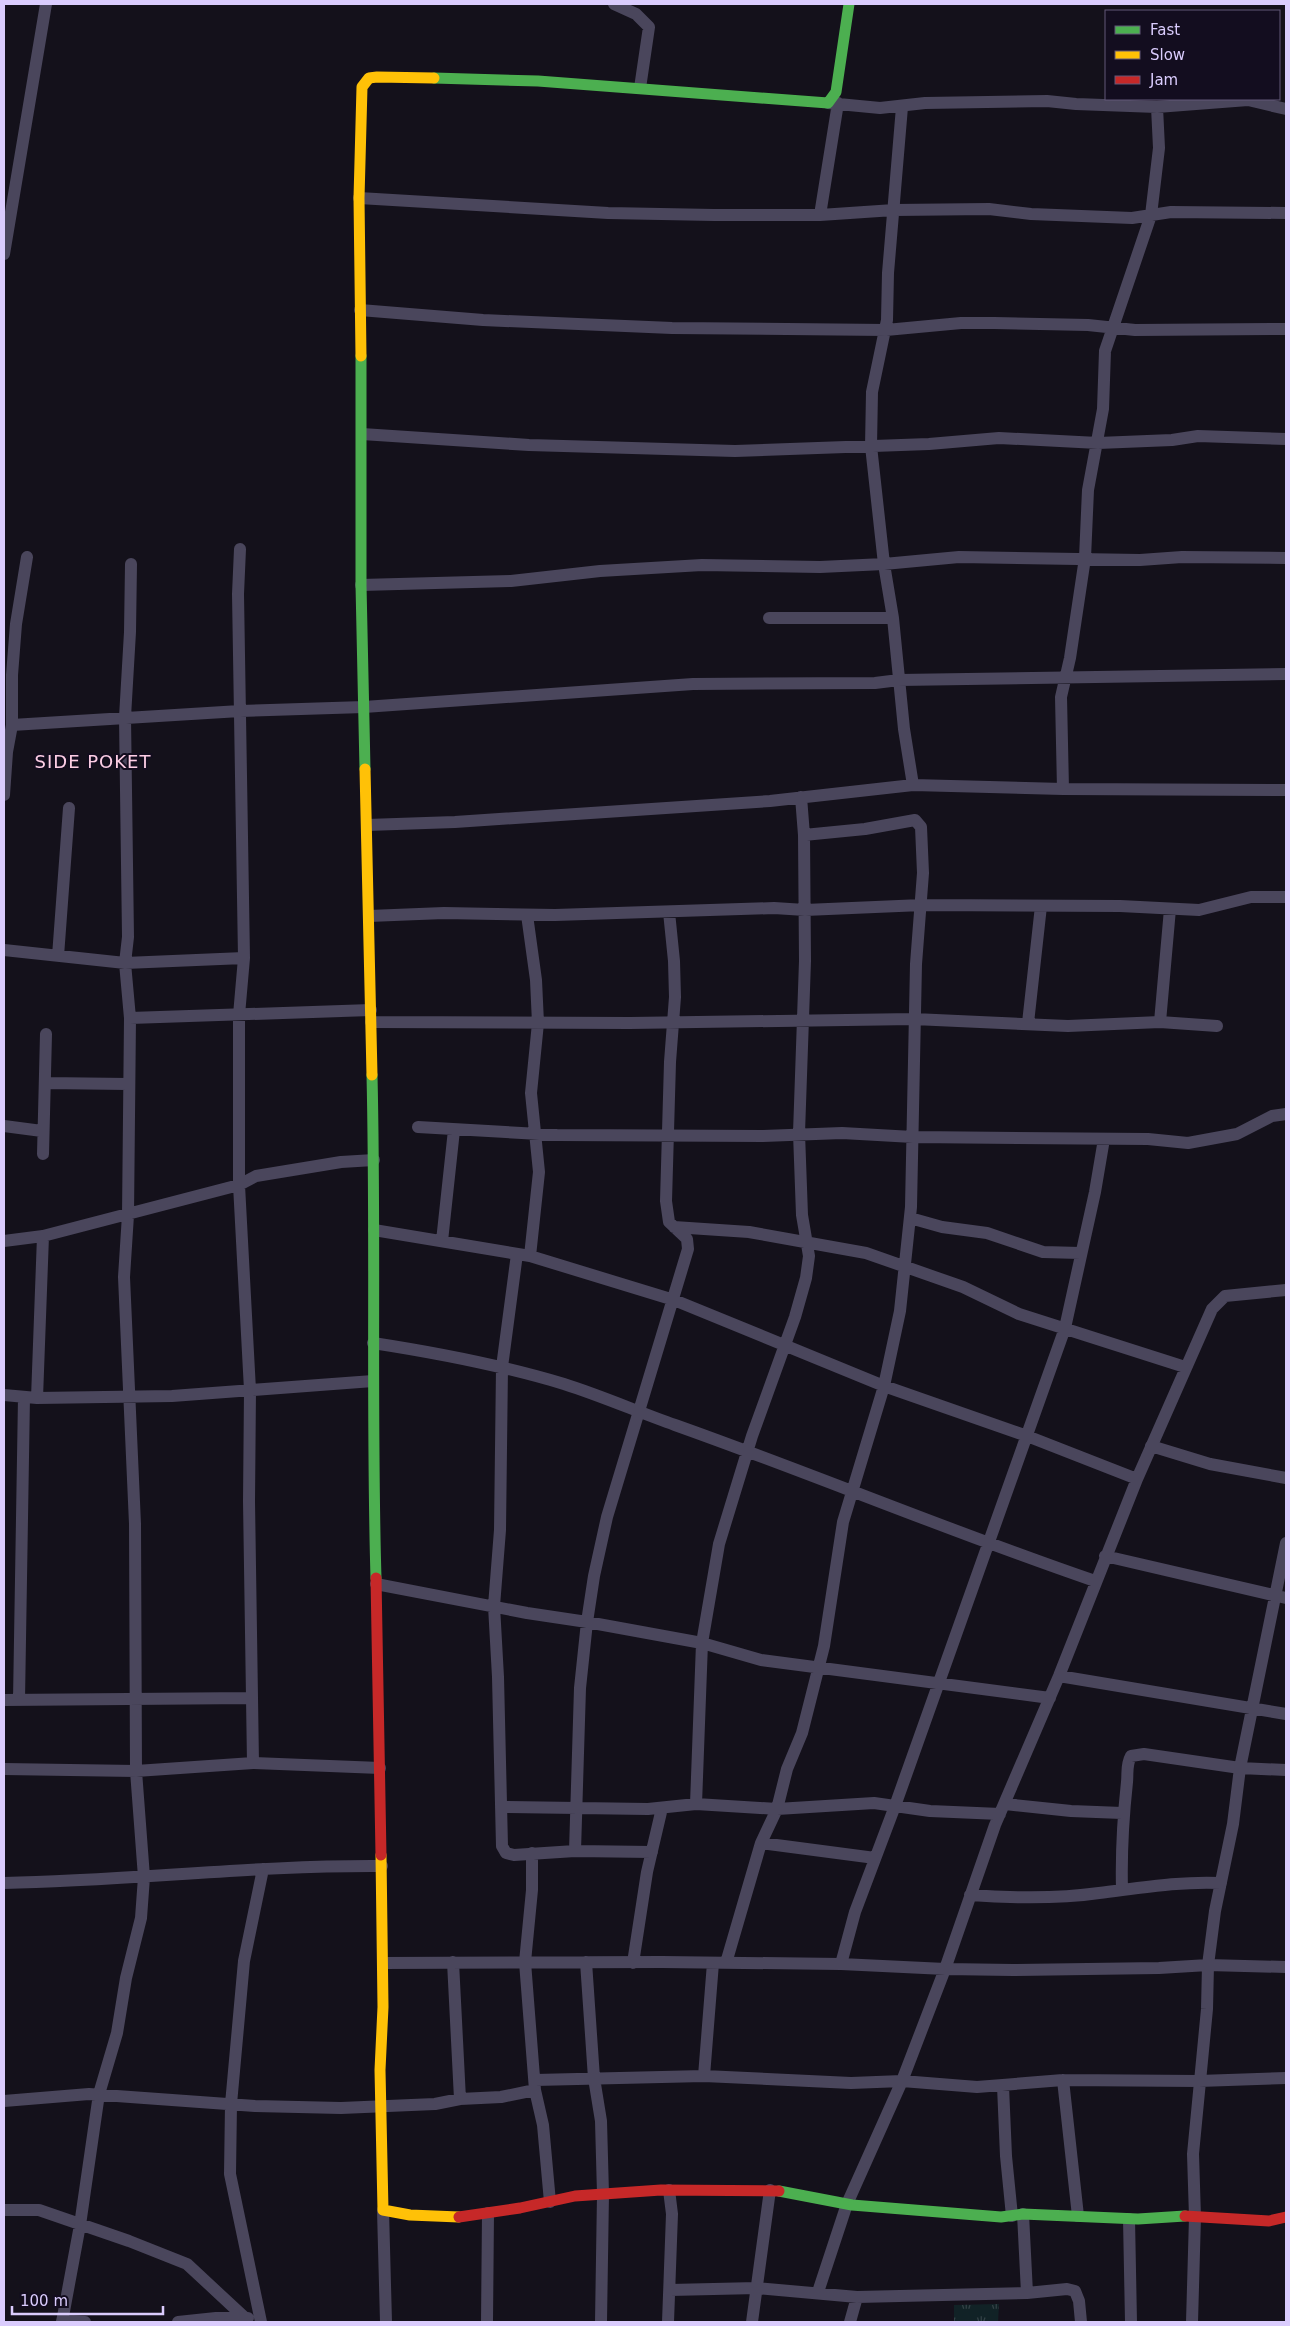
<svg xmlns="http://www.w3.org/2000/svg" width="1290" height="2326" font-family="'DejaVu Sans',sans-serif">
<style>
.grass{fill:url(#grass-tufts)}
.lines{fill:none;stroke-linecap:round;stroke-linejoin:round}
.street{stroke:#4a465c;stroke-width:12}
.fast{stroke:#4caf50;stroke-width:11}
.slow{stroke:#ffc107;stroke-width:11}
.jam{stroke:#c62828;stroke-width:11}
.labels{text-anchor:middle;stroke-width:4;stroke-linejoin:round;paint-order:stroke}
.neighbourhood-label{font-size:18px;letter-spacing:1px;fill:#fdcee5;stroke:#130d1f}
</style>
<defs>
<pattern id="grass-tufts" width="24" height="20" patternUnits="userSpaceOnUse" patternTransform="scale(1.25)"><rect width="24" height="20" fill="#112226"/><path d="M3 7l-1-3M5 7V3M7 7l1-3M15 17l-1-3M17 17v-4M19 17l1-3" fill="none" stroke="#334146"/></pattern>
</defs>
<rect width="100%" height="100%" fill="#14111b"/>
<path class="grass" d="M 999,2304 L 998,2322 L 954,2322 L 954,2305 Z"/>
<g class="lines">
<path class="street" d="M 614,4 L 636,14 L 649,27 L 640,88
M 828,103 L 880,108 L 925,103 L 1047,101 L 1076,104 L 1157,107 L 1248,100 L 1286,109
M 902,107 L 888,273 L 887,320 L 872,392 L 871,446 L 884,564 L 893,618 L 904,729 L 913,785
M 359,198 L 608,213 L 714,215 L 820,215 L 894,210 L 989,209 L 1031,214 L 1132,218 L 1171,212 L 1286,213
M 820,215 L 838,103
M 4,254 L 46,4
M 360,310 L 483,320 L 672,328 L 886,330 L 961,323 L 994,323 L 1088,325 L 1135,330 L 1286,329
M 362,434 L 529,445 L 735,451 L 929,444 L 999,438 L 1098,443 L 1172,440 L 1198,436 L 1286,439
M 361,585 L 511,581 L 600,571 L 702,565 L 820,567 L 884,564 L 959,557 L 1140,560 L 1182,557 L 1286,558
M 769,618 L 893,618
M 12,725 L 240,711 L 364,707 L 693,684 L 875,683 L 899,680 L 1286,674
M 1063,789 L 1061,697 L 1070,658 L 1085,558 L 1088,490 L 1103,409 L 1105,351 L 1151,215 L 1159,148 L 1157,107
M 4,795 L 7,752 L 12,725 L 12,675 L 16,624 L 27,557
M 367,825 L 455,822 L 770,801 L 913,785 L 1063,789 L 1286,790
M 527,915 L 536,980 L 538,1023 L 531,1093 L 539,1172 L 530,1256
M 369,916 L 444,913 L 555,915 L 774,908 L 805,910 L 922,905 L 1120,906 L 1199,910 L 1251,897 L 1286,897
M 4,950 L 125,963 L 244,958 L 238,594 L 240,549
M 58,956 L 69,808
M 244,958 L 239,1015 L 239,1185 L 250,1390 L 249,1501 L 253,1763
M 130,1018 L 371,1010
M 371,1022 L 630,1023 L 914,1019 L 1068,1026 L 1160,1022 L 1217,1026
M 1160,1022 L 1170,909
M 1028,1023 L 1041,906
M 45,1083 L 128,1084
M 4,1126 L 42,1131
M 418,1127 L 557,1135 L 763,1136 L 842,1133 L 913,1137 L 1148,1139 L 1188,1143 L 1237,1134 L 1272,1116 L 1286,1114
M 43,1154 L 46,1034
M 910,1218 L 942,1227 L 987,1233 L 1043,1252 L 1080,1253
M 674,1227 L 749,1232 L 866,1253 L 963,1287 L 1019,1314 L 1185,1367
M 374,1230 L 530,1256 L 674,1300 L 884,1386 L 1027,1436 L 1137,1479
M 4,1241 L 43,1236 L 239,1185 L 256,1176 L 341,1162 L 374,1160
M 442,1241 L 454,1130
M 517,1254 L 502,1367 L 500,1530 L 494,1606 L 498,1677 L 502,1846 L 506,1853 L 514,1855 L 575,1851 L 652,1852
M 373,1343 C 438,1353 501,1365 564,1384 C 602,1396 638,1412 675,1425 C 816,1475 954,1533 1095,1581
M 4,1395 L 37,1398 L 172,1396 L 373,1381
M 37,1398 L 43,1236
M 1151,1446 L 1210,1464 L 1286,1478
M 1105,1556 L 1286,1598
M 376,1584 L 527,1613 L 587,1622 L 702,1643 L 761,1660 L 1050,1698
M 1059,1676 L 1286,1714
M 4,1700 L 252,1698
M 19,1700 L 24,1397
M 4,1769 L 136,1771 L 253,1763 L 380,1768
M 696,1804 L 702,1643 L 719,1544 L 752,1436 L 795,1317 L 806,1278 L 809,1256 L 802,1215 L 799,1133 L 805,961 L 804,835 L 801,797
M 1005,1804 L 1071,1811 L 1122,1813
M 501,1807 L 648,1809 L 696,1804 L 777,1809 L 874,1803 L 930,1811 L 1000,1814
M 761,1843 L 875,1858
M 575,1851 L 580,1688 L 587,1622 L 594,1576 L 607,1517 L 688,1249 L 687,1239 L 669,1222 L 666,1201 L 670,1062 L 675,997 L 674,961 L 669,912
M 532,1853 L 532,1890 L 525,1962 L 535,2090 L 543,2125 L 550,2202
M 4,1883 C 130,1881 255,1865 382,1866
M 1122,1889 C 1121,1852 1123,1819 1127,1782 C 1128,1772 1126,1765 1131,1756 L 1144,1754 L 1240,1768 L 1286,1770
M 970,1895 C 1012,1898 1057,1899 1099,1893 C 1140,1888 1180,1881 1221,1883
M 453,1962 L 460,2099
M 586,1962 L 594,2078 L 601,2121 L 603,2194 L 601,2322
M 383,1963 L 662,1962 L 841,1964 L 945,1969 L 1013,1970 L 1159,1968 L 1208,1965 L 1286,1967
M 633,1963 L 647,1872 L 662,1808
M 726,1963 L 761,1843 L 777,1809 L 787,1769 L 802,1733 L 824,1646 L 843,1522 L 884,1386 L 900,1311 L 911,1207 L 916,964 L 923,873 L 921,827 L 915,820 L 865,829 L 804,835
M 841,1964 L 855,1912 L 895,1806 L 1065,1328 L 1095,1192 L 1104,1139
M 704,2076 L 713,1963
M 535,2080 L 704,2076 L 851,2083 L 902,2081 L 977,2087 L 1063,2080 L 1199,2081 L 1286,2078
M 1063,2080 L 1078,2216
M 1003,2086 L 1006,2156 L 1012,2216
M 4,2101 L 89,2094 L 255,2106 L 341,2108 L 435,2104 L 460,2099 L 501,2097 L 535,2090
M 4,2210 L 39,2210 L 129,2241 L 187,2264 L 244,2317
M 383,2210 L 386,2322
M 1023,2214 L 1027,2293
M 1129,2219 L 1131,2322
M 670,2290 L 757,2288 L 857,2297 L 1027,2293 L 1067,2289 L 1075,2291 L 1079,2301 L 1081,2322
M 818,2292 L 847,2204 L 902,2081 L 945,1969 L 995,1825 L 1059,1676 L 1137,1479 L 1212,1309 L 1225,1296 L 1286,1290
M 62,2321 L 85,2322
M 62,2322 L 80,2225 L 99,2094 L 117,2033 L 126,1978 L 141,1918 L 144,1877 L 136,1771 L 135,1524 L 124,1277 L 128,1215 L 130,1018 L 125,963 L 128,937 L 125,717 L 130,632 L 131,564
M 178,2322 L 216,2318 L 248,2318
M 261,2322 L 230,2174 L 231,2104 L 244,1961 L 263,1869
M 487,2322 L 488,2213
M 668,2322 L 672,2214 L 669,2190
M 752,2322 L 770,2190
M 850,2322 L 857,2297
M 1192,2322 L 1195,2217 L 1193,2154 L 1207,2009 L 1208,1965 L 1215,1911 L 1233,1824 L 1240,1768 L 1286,1543"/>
<path class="fast" d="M 434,78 L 538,81 L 828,103 L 836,92 L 849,4
M 361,356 L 361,585 L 365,769
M 372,1075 C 376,1243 371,1411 376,1578
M 779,2191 L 852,2205 L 1001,2217 L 1023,2214 L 1138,2219 L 1185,2216"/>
<path class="slow" d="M 361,356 L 359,198 L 362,87 L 369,78 L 377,77 L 434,78
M 365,769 L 372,1075
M 381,1855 L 383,2007 L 380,2070 L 383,2210 L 410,2215 L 459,2217"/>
<path class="jam" d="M 376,1578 L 381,1855
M 1185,2216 L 1269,2221 L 1286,2217
M 459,2217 L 520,2208 L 575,2196 L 661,2190 L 779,2191"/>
</g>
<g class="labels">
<g class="neighbourhood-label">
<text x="93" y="768">SIDE POKET</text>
</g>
</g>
<rect width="1290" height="2326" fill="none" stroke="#daccfd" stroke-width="10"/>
<rect x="1105" y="10" width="175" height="90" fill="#130d1f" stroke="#635978"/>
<rect x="1115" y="26" width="25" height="8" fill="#4caf50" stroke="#635978"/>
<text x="1150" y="35" font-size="15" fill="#daccfd">Fast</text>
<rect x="1115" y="51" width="25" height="8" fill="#ffc107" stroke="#635978"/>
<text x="1150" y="60" font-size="15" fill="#daccfd">Slow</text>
<rect x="1115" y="76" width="25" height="8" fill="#c62828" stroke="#635978"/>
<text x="1150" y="85" font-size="15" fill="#daccfd">Jam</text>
<path d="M12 2306v8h151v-8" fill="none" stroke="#daccfd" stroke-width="2.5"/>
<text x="20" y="2306" font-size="15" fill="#daccfd" stroke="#130d1f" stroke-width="4" paint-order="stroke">100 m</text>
</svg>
